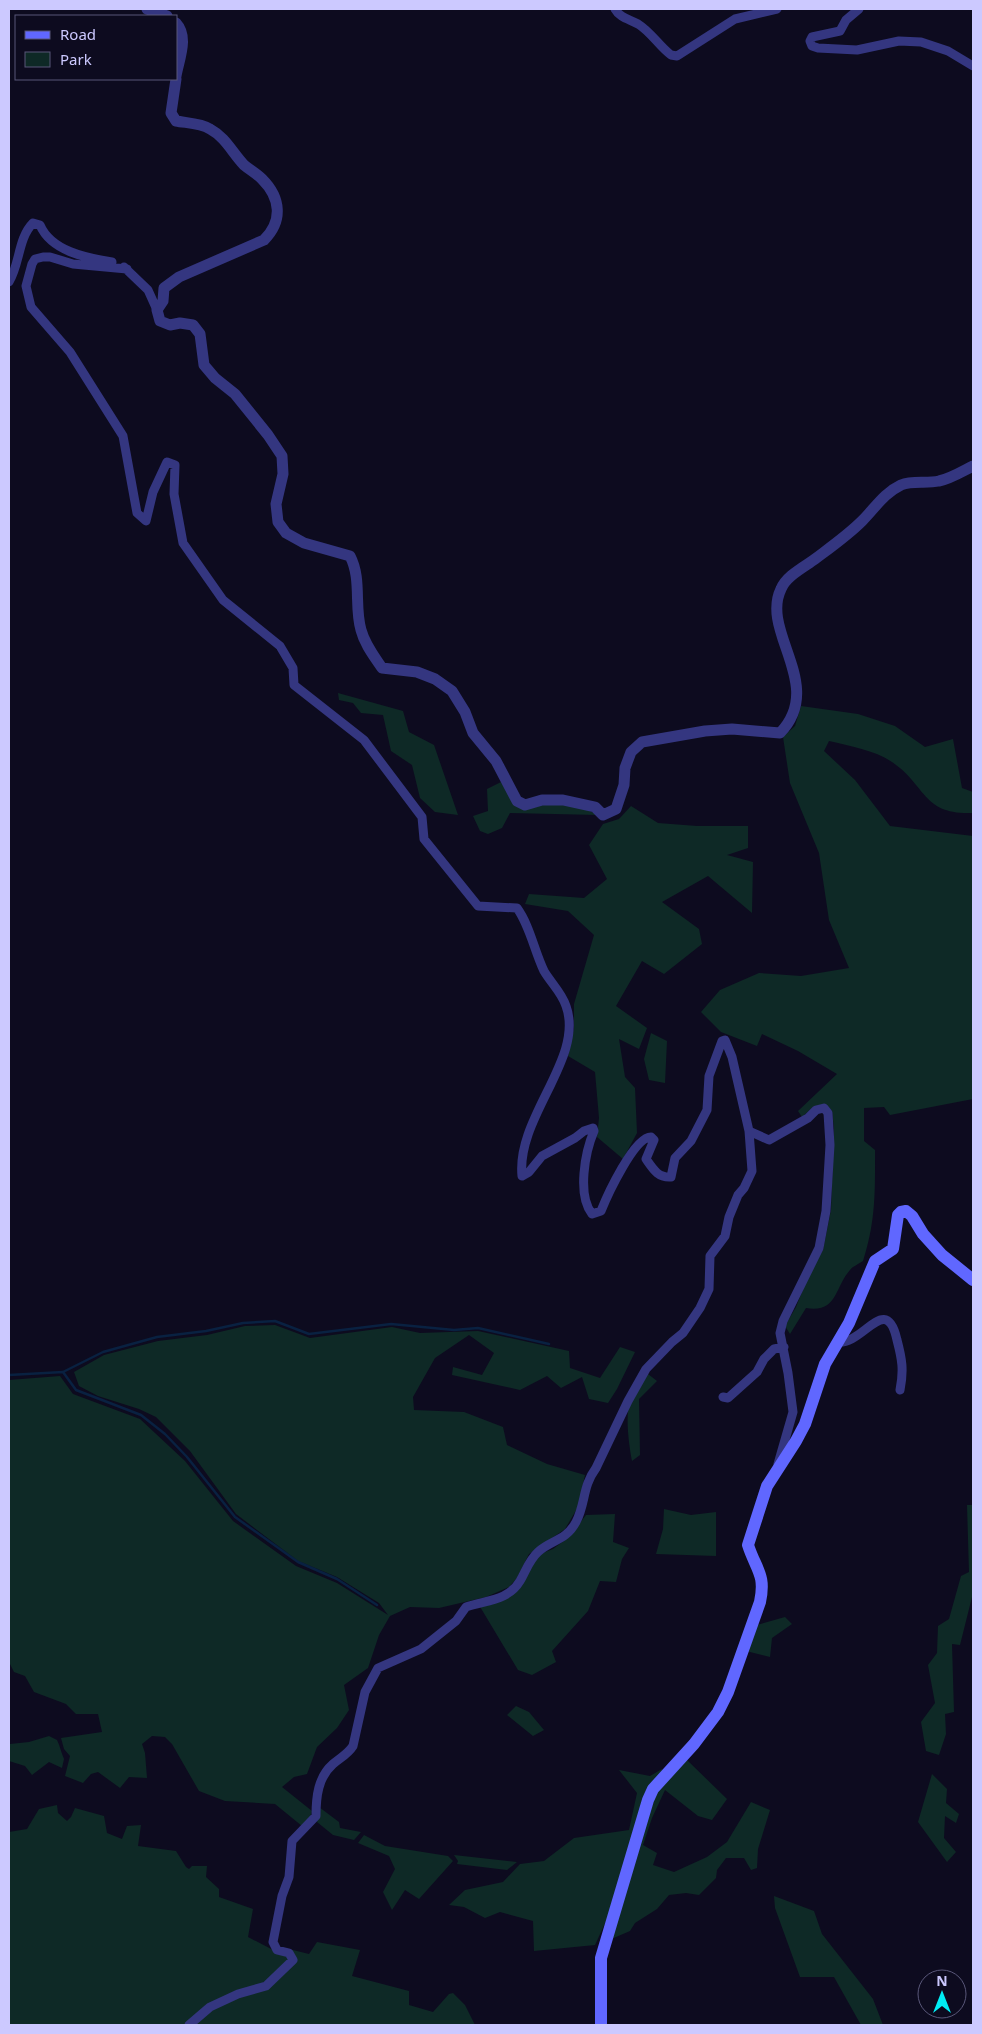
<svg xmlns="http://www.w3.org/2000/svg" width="982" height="2034" font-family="'Noto Sans',sans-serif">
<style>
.green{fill:#0e2926}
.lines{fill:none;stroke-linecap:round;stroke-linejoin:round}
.stream{stroke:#092141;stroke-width:2.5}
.minor{stroke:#343680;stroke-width:9}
.tertiary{stroke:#343680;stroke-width:11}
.secondary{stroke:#6067ff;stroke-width:12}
</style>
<rect width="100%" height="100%" fill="#0d0b1f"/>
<path class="green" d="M 338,693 L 403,711 L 409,732 L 434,745 L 458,815 L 435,812 L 420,798 L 412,765 L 391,751 L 383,715 L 361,713 L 353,703 L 339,700 Z
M 801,706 L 858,714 L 895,726 L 925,747 L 953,739 L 962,788 L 973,792 L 973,813 C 922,815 927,786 892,762 C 874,750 850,746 829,741 L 824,751 L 855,780 L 890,826 L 973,836 L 973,1099 L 890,1115 L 884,1107 L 864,1108 L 864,1141 L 875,1150 C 875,1191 876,1221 863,1261 C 859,1264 853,1266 850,1270 C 834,1288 838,1313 806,1308 L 790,1334 L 785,1326 L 796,1307 L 810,1272 L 823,1250 L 831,1210 L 834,1128 L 832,1111 L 824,1104 L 813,1107 L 802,1117 L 798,1111 L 837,1074 L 798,1051 L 762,1034 L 757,1046 L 721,1032 L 701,1012 L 720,990 L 759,973 L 801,976 L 849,968 L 829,920 L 819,853 L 790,783 L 783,737 L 795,726 Z
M 501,782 L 514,802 C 543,803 571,800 598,815 L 510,813 L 502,828 L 488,834 L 480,831 L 473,816 L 488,811 L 487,789 Z
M 631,806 L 658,823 L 697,826 L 748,826 L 748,848 L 727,855 L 753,862 L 752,913 L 708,876 L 662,902 L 699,929 L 702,944 L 664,974 L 642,961 L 616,1006 L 647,1028 L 639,1049 L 619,1039 L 625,1077 L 635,1088 L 637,1133 L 623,1159 L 597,1137 L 599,1118 L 595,1072 L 568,1056 L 574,1029 L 574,1004 L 594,935 L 568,911 L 525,904 L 529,894 L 584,898 L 607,879 L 589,845 L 603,824 L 619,819 Z
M 651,1033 L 667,1041 L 665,1083 L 649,1080 L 644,1059 Z
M 275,1325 L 310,1338 L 392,1327 L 420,1333 L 478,1331 L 569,1351 L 570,1368 L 600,1378 L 620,1347 L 635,1352 L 617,1389 L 608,1403 L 589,1399 L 582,1377 L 561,1388 L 547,1376 L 520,1390 L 452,1375 L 453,1367 L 482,1375 L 494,1353 L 469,1335 L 435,1358 L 413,1397 L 414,1410 L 464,1412 L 503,1427 L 507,1445 L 547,1464 L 585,1475 L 578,1507 L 565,1529 L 529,1554 L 517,1578 L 509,1587 L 486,1597 L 439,1608 L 410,1607 L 390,1616 L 379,1635 L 368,1668 L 344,1685 L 349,1710 L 337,1728 L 317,1747 L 307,1774 L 294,1777 L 282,1787 L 312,1811 L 310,1817 L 302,1826 L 275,1804 L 225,1801 L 199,1791 L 172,1744 L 165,1737 L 152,1736 L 142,1744 L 145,1753 L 147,1778 L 129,1777 L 120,1788 L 98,1772 L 91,1774 L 83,1783 L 65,1776 L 70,1756 L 64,1749 L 61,1738 L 102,1732 L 98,1714 L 76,1714 L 66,1704 L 34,1692 L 25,1676 L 14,1672 L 9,1662 L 9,1380 L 60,1376 L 73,1394 L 140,1419 L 185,1461 L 233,1521 L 296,1566 L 337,1583 L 388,1615 L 379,1603 L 337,1577 L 298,1561 L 236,1514 L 190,1451 L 156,1417 L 139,1409 L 98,1396 L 79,1386 L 74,1372 L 104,1355 L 158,1341 L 207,1335 L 245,1326 Z
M 648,1374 L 657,1381 L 639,1399 L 640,1455 L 632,1461 C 629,1446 625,1416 630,1401 C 634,1391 642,1382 648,1374 Z
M 967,1505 L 973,1505 L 973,1593 L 960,1645 L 952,1644 L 954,1712 L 945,1714 L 946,1734 L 939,1755 L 926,1751 L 921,1722 L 935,1703 L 928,1665 L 937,1653 L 938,1626 L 949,1619 L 961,1576 L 969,1572 Z
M 664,1509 L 691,1515 L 716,1512 L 716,1556 L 656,1554 L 663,1529 Z
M 615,1514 L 613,1542 L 629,1548 L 622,1559 L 616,1582 L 600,1581 L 588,1611 L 552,1651 L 556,1662 L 532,1675 L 518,1670 L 479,1605 L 500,1601 L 540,1554 L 553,1549 L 569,1537 L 586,1515 Z
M 785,1617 L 792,1624 L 772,1638 L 770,1657 L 746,1651 L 757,1625 Z
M 516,1706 L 529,1712 L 544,1730 L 533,1736 L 507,1715 Z
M 49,1736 L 57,1740 C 60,1746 61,1752 64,1759 L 62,1768 L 49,1762 L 32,1775 L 25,1766 L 9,1761 L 9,1742 L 10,1744 L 29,1742 Z
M 687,1760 L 727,1799 L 712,1820 L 698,1816 L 665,1790 L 652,1818 L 643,1845 L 657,1853 L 653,1865 L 674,1872 L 707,1857 L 727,1842 L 751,1802 L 770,1810 L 758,1849 L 757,1868 L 751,1870 L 744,1858 L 726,1858 L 717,1870 L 716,1878 L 699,1895 L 686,1893 L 669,1895 L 657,1909 L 635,1923 L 630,1931 L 609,1940 L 624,1886 L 658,1789 Z
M 662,1769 L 664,1772 L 620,1875 L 607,1919 L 595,1945 L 534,1951 L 533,1921 L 500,1912 L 485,1918 L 464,1907 L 449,1905 L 465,1890 L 503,1882 L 520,1864 L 544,1861 L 574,1838 L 629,1830 L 637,1793 L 619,1770 L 650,1776 Z
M 932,1774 L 947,1789 L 946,1803 L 959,1814 L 956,1823 L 945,1816 L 944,1838 L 956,1852 L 947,1862 L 918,1822 Z
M 57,1805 L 58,1813 L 67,1821 L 71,1817 L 75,1808 L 104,1816 L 107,1833 L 122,1839 L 127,1826 L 141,1825 L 138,1846 L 176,1851 L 186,1867 L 189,1869 L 192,1866 L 207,1866 L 206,1877 L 219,1889 L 219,1897 L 253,1909 L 248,1937 L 275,1951 L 287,1955 L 290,1960 L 275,1977 L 249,1989 L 186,2025 L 9,2025 L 9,1832 L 27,1829 L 39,1809 Z
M 319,1807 L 339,1822 L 340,1828 L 361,1832 L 354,1840 L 333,1835 L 317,1822 Z
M 364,1835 L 385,1846 L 448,1856 L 453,1861 L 419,1899 L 405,1890 L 392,1910 L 383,1892 L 395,1869 L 389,1856 L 358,1843 Z
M 454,1855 L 517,1862 L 507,1870 L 457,1864 L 458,1861 Z
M 774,1896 L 814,1911 L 822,1934 L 873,1999 L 883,2025 L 861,2025 L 834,1977 L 800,1977 L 775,1908 Z
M 317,1942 L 360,1950 L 352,1976 L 409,1991 L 409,2005 L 433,2012 L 449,1994 L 453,1993 L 465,2005 L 475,2025 L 193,2025 L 214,2009 L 288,1970 L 289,1949 L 309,1954 Z"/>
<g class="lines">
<path class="stream" d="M 63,1372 L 76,1390 L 141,1415 L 165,1434 L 187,1457 L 235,1517 L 298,1562 L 337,1579 L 377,1605
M 9,1375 L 63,1372 L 103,1352 L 157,1337 L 206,1331 L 243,1323 L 275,1321 L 309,1334 L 391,1324 L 454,1330 L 478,1328 L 549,1344"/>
<path class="minor" d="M 615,9 C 620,18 629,19 638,24 C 651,32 659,46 671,55 L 677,56 L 735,19 L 777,9
M 859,9 L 846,20 L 840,31 L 812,37 L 810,41 L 812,46 L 818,48 L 857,50 L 899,41 L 921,42 L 948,51 L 973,66
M 124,267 L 148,290 L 157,310
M 127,269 L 73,264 L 50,257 L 43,257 L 35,259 L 32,264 L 26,286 L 31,307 L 70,352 L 123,436 L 137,513 L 146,521 L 153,492 L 167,462 L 175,465 L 174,494 L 183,543 L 223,600 L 280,646 L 293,668 L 294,685 L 364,740 L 422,817 L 424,839 L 478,906 L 517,908 C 530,926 534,950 544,971 C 551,983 562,993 566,1006 C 585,1058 516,1117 522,1176 L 529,1172 L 542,1156 L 575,1138 L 584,1131 L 593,1128 L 594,1131 C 585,1152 577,1195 592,1214 L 601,1211 C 607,1196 634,1137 651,1137 L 654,1140 L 646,1159 C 653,1169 658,1178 671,1177 L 675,1158 L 691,1141 L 707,1110 L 709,1076 L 722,1041 L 725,1040 L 732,1057 L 749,1131 L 752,1171 L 744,1188 L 738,1195 L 729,1217 L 725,1236 L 710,1256 L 709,1289 L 700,1308 L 683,1333 L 672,1342 L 646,1369 L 628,1401 L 596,1468 C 582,1487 586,1503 576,1522 C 566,1541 551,1540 538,1552 C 529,1560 526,1571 520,1581 C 508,1601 486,1600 466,1607 L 456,1621 L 421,1649 L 378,1668 L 365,1692 L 353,1746 C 348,1754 340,1758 333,1764 C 318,1777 316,1797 316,1816 L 292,1841 L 289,1877 L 282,1896 L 273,1942 L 277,1950 L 289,1953 L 293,1960 L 266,1986 L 238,1994 L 210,2007 L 189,2025
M 9,282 C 20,264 18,238 33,223 L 40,225 C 51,251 86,258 112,262
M 749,1131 L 769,1140 L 808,1118 L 816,1110 L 824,1108 L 828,1113 L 830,1145 L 826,1211 L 819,1248 L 783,1321 L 780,1333 L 788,1373 L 793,1412 L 778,1464
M 837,1342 C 863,1346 886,1291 897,1340 C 902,1359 904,1370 900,1390
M 723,1397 L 728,1398 L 757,1372 L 764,1359 L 774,1349 L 784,1347"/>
<path class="tertiary" d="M 147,9 L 167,16
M 176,23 C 189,37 179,59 176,76
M 176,79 L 171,113 L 176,121 C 186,123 201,123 210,129 C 225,137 232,152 244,165 C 250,170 257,174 262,179 C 281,198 283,221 264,240 L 179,277 L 164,288 L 163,301 L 157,310 L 160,321 L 170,325 L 180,323 L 193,325 L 200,334 L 204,365 L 215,378 L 235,394 L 268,435 L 282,456 L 283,474 L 276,504 L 278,522 L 286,533 L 304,543 L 350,556 C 362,579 354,606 361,630 C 365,645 374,656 382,668 L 417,672 L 435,679 L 452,691 L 465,712 L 473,733 L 496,761 L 517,801 L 525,805 L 542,800 L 563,800 L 595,807 L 603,815 L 616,809 L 624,785 L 625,768 L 631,752 L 642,742 L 705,731 L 732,729 L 780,733 C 826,685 760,632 781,589 C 786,576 804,567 815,559 C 831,547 848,535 862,521 C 875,508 884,493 901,485 C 913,480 926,484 939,481 C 950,479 963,471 973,466"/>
<path class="secondary" d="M 601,2025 L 601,1958 L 648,1800 L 653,1789 L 694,1744 L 718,1712 L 728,1692 L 760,1602 C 766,1574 756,1570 748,1545 L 767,1486 L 796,1441 L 805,1424 L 825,1364 L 849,1323 L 875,1261 L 893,1249 L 898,1215 L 901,1212 L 906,1211 L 912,1216 L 923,1234 L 942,1255 L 973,1280"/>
</g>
<rect width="982" height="2034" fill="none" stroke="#ccc9ff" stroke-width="20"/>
<rect x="15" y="15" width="162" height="65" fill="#0d0b1f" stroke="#595779"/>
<rect x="25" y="31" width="25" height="8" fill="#6067ff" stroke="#595779"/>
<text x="60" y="40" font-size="15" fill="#ccc9ff">Road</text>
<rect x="25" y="52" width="25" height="15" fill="#0e2926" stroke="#595779"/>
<text x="60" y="65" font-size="15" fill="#ccc9ff">Park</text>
<g transform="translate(942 1994)"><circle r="24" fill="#0d0b1f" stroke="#595779"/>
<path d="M0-4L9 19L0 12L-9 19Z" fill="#00edf4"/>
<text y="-8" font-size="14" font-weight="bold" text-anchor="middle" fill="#ccc9ff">N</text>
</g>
</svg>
